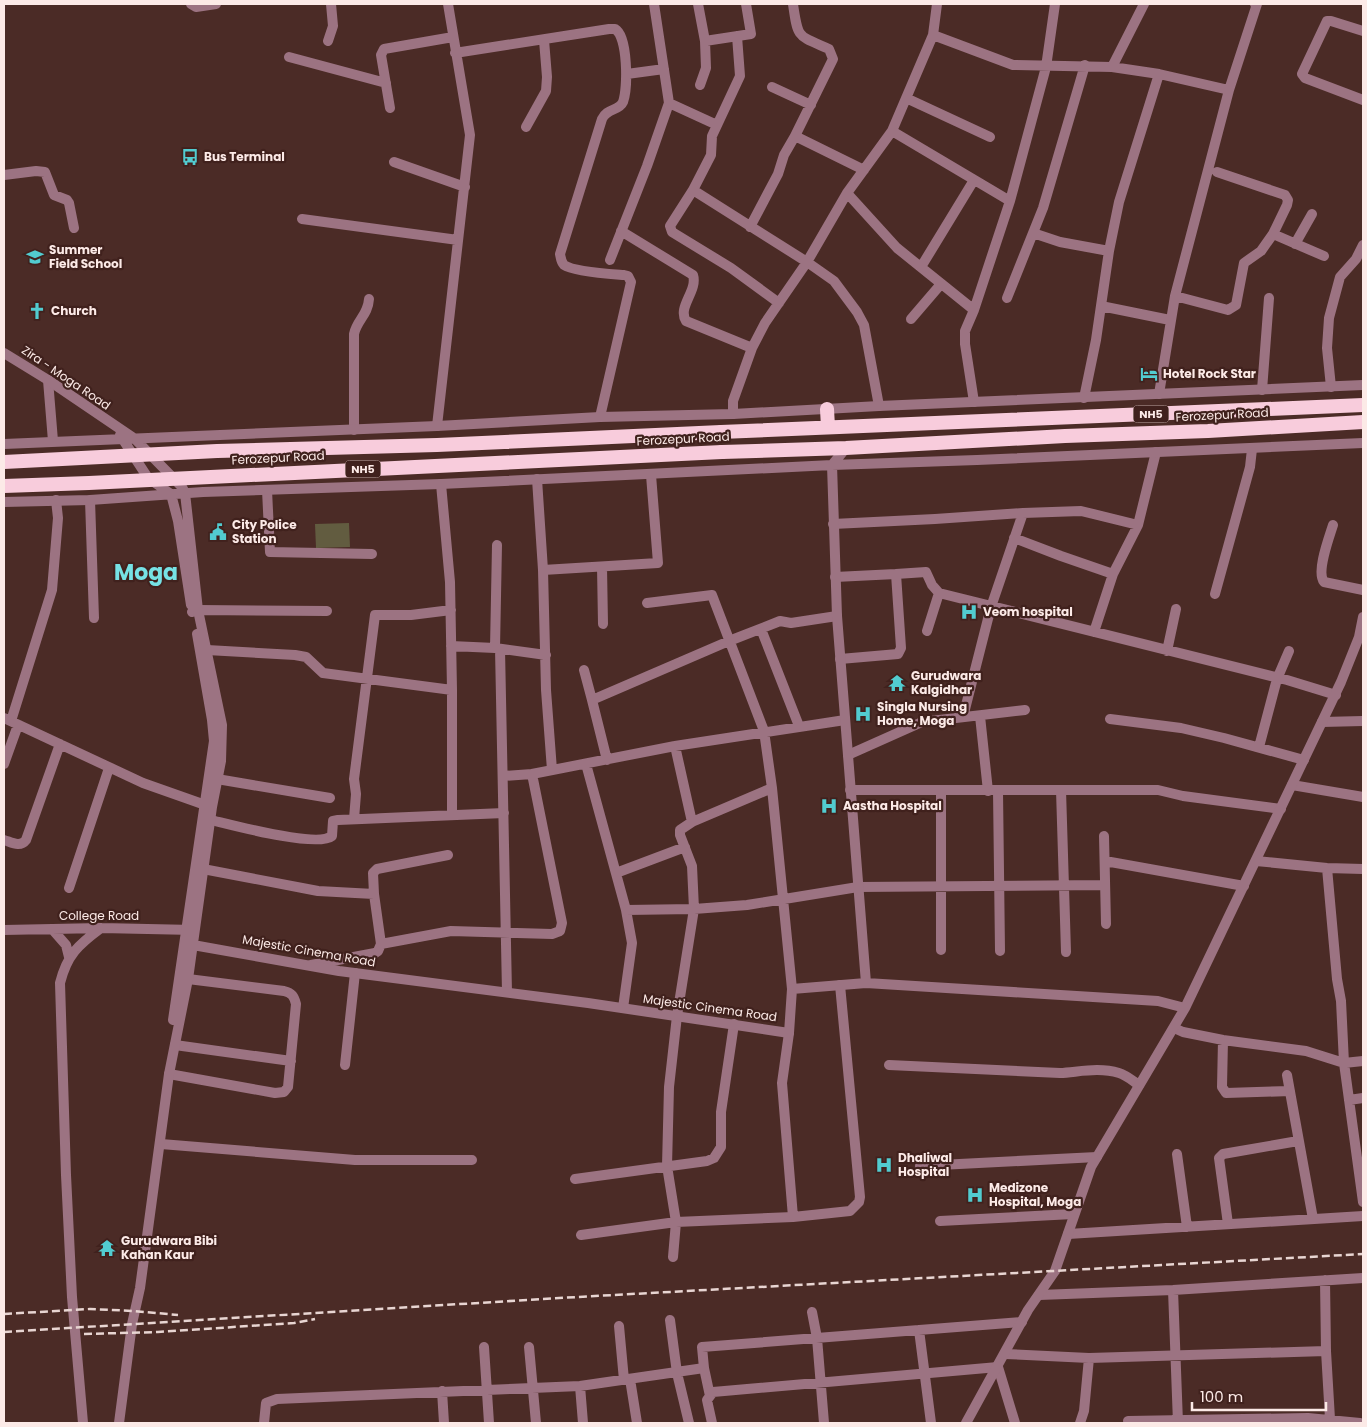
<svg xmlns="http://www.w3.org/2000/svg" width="1367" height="1427" font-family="Poppins,sans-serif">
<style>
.green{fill:#625c40}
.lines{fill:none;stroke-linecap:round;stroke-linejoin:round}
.minor{stroke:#9c7382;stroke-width:10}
.tertiary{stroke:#9c7382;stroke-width:10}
.trunk{stroke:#f8ccdc;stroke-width:14}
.rail{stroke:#e8d5d2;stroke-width:2.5;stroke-dasharray:8 4;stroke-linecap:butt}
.trunk-bridge{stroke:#f8ccdc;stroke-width:14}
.labels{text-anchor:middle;stroke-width:4.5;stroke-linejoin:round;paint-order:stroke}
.shield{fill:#40211d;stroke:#c4aeaa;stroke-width:1}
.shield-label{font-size:11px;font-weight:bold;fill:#fceae7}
.poi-label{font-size:12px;font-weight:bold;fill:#fceae7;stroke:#40211d;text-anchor:start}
.street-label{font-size:12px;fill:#fceae7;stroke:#40211d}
.town-label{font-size:22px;font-weight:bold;fill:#76e2e5;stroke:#40211d}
</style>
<rect width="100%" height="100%" fill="#4b2b26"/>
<path class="green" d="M 349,523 L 350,547 L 316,548 L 315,524 Z"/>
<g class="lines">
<path class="minor" d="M 191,4 L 196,7 L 216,4
M 698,4 L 705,41 L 706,68 L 700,85
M 793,4 C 798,39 797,35 829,49 L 833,59 L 795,136 L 864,170
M 1363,31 L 1331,21 L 1327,21 L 1302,74 L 1305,78 L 1363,100
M 933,35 L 1013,65 L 1112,67 L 1159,74 L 1229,90 L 1175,296 L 1159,394
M 737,36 L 740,76 L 712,136 L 711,155 L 693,190 L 670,226 L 672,232 L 731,268 L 779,303
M 328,41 L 333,26 L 331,4
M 705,41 L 751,34 L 746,4
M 455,53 L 609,29 L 615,29 C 628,36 628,88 623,102 C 619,111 607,108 602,119 L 560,254 C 561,259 561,262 564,265 C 574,272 611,274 624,275 L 628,276 L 631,282 L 600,417
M 289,57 L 386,83
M 1112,67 L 1144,4
M 627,74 L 664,69
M 772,87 L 811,105
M 1229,90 L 1257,4 L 1255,4
M 906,98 L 990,137
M 669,103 L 717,125
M 390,108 L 381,55 L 384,49 L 453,37
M 526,127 L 546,91 L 547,77 L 544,40
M 892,131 L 1010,201
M 394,162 L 465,187
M 4,175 L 36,171 L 45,172 L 54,195 L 67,200 L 69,203 L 74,228
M 693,190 L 807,262 L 834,281 L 857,312 L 864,325 L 879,406
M 847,193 L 897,248 L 974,310
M 302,219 L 458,240
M 750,227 L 778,174 L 784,155 L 795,136
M 621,231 L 693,275 C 698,291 677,307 686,321 L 752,348
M 1033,233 L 1060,242 L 1109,251
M 1273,234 L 1324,256
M 1295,244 L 1312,214
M 610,260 L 647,166 L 669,103 L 654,4
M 921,267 L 974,180
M 1175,296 L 1228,310 L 1236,305 L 1244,263 L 1261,251 L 1273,234 L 1287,205 L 1288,200 L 1285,195 L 1217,172
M 1007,298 L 1043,208 L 1085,65
M 1101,306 L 1170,320
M 911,319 L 941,284
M 48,380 L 53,441
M 1331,387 L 1327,348 L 1329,318 L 1340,277 L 1356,259 L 1363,245
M 1262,390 L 1269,298
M 1084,398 L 1096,340 L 1109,251 L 1119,202 L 1159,74
M 974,402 L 965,344 L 965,331 L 974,310 L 1010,201 L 1046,67 L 1055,4
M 733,414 L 733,401 L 752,348 L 765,323 L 807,262 L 847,193 L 892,131 L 933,35 L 937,4
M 437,426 L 470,135 L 448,4
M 354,430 L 354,334 C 357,320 368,315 369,299
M 537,479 L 543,570
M 267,490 L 270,552 L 372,554
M 90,500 L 94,618
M 833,524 L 935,519 L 1023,513 L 1081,511 L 1138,525
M 1333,525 C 1329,538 1316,572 1324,582 L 1363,590
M 1014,538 L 1061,556 L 1113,574
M 497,545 L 495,648 L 546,655
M 602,567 L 603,624
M 896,574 L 926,572 L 932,585 L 939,593 L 1287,680 L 1336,695
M 835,577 L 896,574 L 901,648 L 898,654 L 840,659
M 1215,594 L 1250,467 L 1252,449
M 647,603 L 712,595 L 764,731 L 772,788 L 792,989
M 192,612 L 198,610 L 327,611
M 761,629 L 799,726
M 927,631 L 939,593
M 1094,632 L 1113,574 L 1138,525 L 1156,452
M 451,646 L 495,648
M 500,649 L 507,992
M 207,650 L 295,655 L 306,657 L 323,673 L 452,690 L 450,582 L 441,484
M 1167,651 L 1176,609
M 584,670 L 592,700
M 980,716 L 988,791
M 963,717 L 991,607 L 1023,513
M 4,718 L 143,783 L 211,807
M 1110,719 L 1181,728 L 1224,738 L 1304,760
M 11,721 L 52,590 L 58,518 L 56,500
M 1322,722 L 1363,721
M 675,746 L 692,822
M 1259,747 L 1277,679 L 1289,651
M 848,755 L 922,722 L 1025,710
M 607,760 L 592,700 L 729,641 L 780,621 L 791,623 L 837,616
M 4,764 L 18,725
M 586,764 L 626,910 L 632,943 L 623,1008
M 552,770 L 546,690 L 543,570 L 658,563 L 651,475
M 532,774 L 675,746 L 845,720
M 217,779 L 330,798
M 1292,785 L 1363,797
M 850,790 L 1158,790 L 1183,796 L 1281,809
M 1061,790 L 1066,952
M 998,791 L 1000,951
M 452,815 L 452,690
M 354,819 L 356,794 L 354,779 L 375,615 L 411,615 L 451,610
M 211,820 C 232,825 317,848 332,836 L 333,821 L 338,820 L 504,813
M 1104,836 L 1106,924
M 4,840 C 11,842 20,848 26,840 L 60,744
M 1105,861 L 1244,886
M 1256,861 L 1327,868 L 1363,869
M 1327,868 L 1337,979 L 1341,1001 L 1344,1063 L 1363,1202
M 203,869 L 318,891 L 374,894
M 616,873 L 685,847
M 69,888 L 109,768
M 626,910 L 694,909 L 747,905 L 858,887 L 1105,885
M 52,929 L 66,945 L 69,957
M 4,930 L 101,928 L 194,930
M 381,944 L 451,931 L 552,934 L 560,931 L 562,923 L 532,774 L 503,776
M 941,950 L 941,790
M 311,965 L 375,953 L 378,951 L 381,944 L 374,894 L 373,873 L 377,869 L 448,855
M 1174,1028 L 1183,1032 L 1223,1040 L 1306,1051 L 1344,1063 L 1363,1061
M 1223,1040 L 1222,1087 L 1226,1093 L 1290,1091
M 175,1045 L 291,1061
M 345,1065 L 355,973
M 889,1065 L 1060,1073 C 1079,1072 1099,1067 1119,1073 C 1126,1075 1133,1081 1139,1085
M 169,1074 L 275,1093 L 284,1092 L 288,1087 L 296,1004 C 294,996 292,993 284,991 L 188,979
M 1287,1075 L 1313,1219
M 1349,1100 L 1363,1098
M 161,1144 L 355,1160 L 472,1160
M 1177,1154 L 1187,1227
M 920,1166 L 1097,1157
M 575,1179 L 707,1161 L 714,1158 L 721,1147 L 721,1112 L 734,1024
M 793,1217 L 850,1211 L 859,1202 L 860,1197 L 840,985
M 940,1221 L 1073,1214
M 1228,1224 L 1219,1158 L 1223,1154 L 1298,1141
M 1068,1234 L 1363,1216
M 581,1235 L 676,1222 L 793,1217 L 782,1083 L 789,1033
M 673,1257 L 676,1222 L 667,1166 L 669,1087 L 677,1016 L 694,909 L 692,866 L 680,835 L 680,830 L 692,822 L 772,788
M 1173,1290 L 1178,1423
M 1039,1295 L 1173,1290 L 1363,1278
M 812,1312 L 817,1338 L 824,1423
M 670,1320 L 677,1373 L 689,1423
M 619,1326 L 624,1380
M 919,1330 L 931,1423
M 484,1347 L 489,1423
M 529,1347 L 536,1423
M 1326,1351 L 1330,1419
M 1005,1354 L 1089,1358 L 1326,1351 L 1325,1280
M 704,1368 L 710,1396
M 630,1379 L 637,1423
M 580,1386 L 583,1423
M 442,1391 L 444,1423
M 1128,1421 L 1308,1418 L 1360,1423
M 83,1423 L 72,1297 L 66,1175 L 60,983 C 67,955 78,945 101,928
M 264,1423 L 266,1403 L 277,1399 L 580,1386 L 704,1368 L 702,1347 L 1022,1322
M 712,1423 L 707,1400 L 713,1392 L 998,1367 L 1015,1423
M 1080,1423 L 1084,1411 L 1089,1358"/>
<path class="tertiary" d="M 4,353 L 48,380 L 135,439 L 182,487 L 185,493 L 198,610 L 222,725 L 221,761 L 212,807 L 188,979 L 169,1074 L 140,1288 L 132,1324 L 119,1423
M 120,435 L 148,478 L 171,494 L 178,521 L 191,605
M 4,444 L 437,426 L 600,417 L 733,414 L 879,406 L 1363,385
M 846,448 L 832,465 L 837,616 L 866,983
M 4,502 L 90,500 L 203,492 L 441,484 L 832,465 L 977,460 L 1363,443
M 193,945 L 339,971 L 588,1003 L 789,1033 L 792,989 L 866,983 L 1158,1001 L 1185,1008
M 173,1020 L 214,741 L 212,720 L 197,634
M 966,1423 L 1028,1310 L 1055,1271 L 1091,1167 L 1185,1008 L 1341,682 L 1359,637 L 1363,617"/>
<path class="trunk" d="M 827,409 L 828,427
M 721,432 L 1363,405
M 722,452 L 846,448 L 1065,436 L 1208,431 L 1363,422"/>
<path class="rail" d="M 4,1314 L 90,1309 L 134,1311 L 178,1315
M 4,1332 L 559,1298 L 1363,1254
M 84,1334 L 158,1332 L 294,1323 L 315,1319"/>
<path class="trunk-bridge" d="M 4,462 L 217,451 L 437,445 L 721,432
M 4,486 L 89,483 L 722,452"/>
</g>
<defs>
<g id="bus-bare" transform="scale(1.35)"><path d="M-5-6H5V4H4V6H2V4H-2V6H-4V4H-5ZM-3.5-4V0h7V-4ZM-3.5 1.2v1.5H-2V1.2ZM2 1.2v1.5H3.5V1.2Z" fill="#52ccd0" stroke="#40211d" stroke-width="2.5" paint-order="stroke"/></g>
<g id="school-bare" transform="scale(1.35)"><path d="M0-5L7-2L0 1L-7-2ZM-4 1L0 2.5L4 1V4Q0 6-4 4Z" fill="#52ccd0" stroke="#40211d" stroke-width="2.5" paint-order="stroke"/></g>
<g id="church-bare" transform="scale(1.35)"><path d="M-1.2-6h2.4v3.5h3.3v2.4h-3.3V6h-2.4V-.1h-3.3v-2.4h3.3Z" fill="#52ccd0" stroke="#40211d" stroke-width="2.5" paint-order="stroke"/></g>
<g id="hotel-bare" transform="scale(1.35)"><path d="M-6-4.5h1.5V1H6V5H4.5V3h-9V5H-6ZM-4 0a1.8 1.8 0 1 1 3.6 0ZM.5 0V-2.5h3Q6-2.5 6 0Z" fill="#52ccd0" stroke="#40211d" stroke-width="2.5" paint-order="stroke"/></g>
<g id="civic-bare" transform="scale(1.35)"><path d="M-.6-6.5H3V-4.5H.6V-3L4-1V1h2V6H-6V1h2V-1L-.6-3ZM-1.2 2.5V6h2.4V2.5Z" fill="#52ccd0" stroke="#40211d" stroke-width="2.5" paint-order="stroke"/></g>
<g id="hospital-bare" transform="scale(1.35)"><path d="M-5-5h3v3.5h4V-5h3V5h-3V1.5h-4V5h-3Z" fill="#52ccd0" stroke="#40211d" stroke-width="2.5" paint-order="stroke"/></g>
<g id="temple-bare" transform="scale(1.35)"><path d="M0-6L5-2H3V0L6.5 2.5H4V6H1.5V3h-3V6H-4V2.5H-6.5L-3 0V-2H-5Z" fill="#52ccd0" stroke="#40211d" stroke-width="2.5" paint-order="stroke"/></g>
</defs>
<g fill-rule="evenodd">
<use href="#bus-bare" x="190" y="157"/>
<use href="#school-bare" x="35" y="257"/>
<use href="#church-bare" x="37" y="311"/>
<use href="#hotel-bare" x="1149" y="374"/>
<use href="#civic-bare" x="218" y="532"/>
<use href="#hospital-bare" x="969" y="612"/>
<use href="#temple-bare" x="897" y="683"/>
<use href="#hospital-bare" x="863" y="714"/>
<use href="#hospital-bare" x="829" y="806"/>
<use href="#hospital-bare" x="884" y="1165"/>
<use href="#hospital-bare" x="975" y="1195"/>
<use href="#temple-bare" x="107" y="1248"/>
</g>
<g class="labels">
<g class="shield">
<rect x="1133.5" y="405.5" width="35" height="17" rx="4"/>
<rect x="345.5" y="460.5" width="35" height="17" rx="4"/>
</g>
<g class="shield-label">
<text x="1151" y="418">NH5</text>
<text x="363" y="473">NH5</text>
</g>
<g class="poi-label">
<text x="204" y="161">Bus Terminal</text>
<text x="49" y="254">Summer<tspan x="49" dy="14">Field School</tspan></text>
<text x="51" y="315">Church</text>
<text x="1163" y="378">Hotel Rock Star</text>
<text x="232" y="529">City Police<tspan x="232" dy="14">Station</tspan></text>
<text x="983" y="616">Veom hospital</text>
<text x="911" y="680">Gurudwara<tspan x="911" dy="14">Kalgidhar</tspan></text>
<text x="877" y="711">Singla Nursing<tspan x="877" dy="14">Home, Moga</tspan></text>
<text x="843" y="810">Aastha Hospital</text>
<text x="898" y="1162">Dhaliwal<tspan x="898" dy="14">Hospital</tspan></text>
<text x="989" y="1192">Medizone<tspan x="989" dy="14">Hospital, Moga</tspan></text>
<text x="121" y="1245">Gurudwara Bibi<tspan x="121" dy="14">Kahan Kaur</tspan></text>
</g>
<g class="street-label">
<text transform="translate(66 378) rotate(34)" y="4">Zira - Moga Road</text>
<text transform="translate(1222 415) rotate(-3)" y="4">Ferozepur Road</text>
<text transform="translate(683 439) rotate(-3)" y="4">Ferozepur Road</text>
<text transform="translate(278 458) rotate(-3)" y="4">Ferozepur Road</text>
<text x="99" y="920">College Road</text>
<text transform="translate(309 951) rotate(10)" y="4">Majestic Cinema Road</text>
<text transform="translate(710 1008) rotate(8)" y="4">Majestic Cinema Road</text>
</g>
<g class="town-label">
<text x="146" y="580">Moga</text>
</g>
</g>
<rect width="1367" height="1427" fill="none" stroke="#fceae7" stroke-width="10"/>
<path d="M1192 1402v8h134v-8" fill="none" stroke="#fceae7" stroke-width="2.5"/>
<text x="1200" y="1402" font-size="15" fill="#fceae7" stroke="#40211d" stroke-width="4" paint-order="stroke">100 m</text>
</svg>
